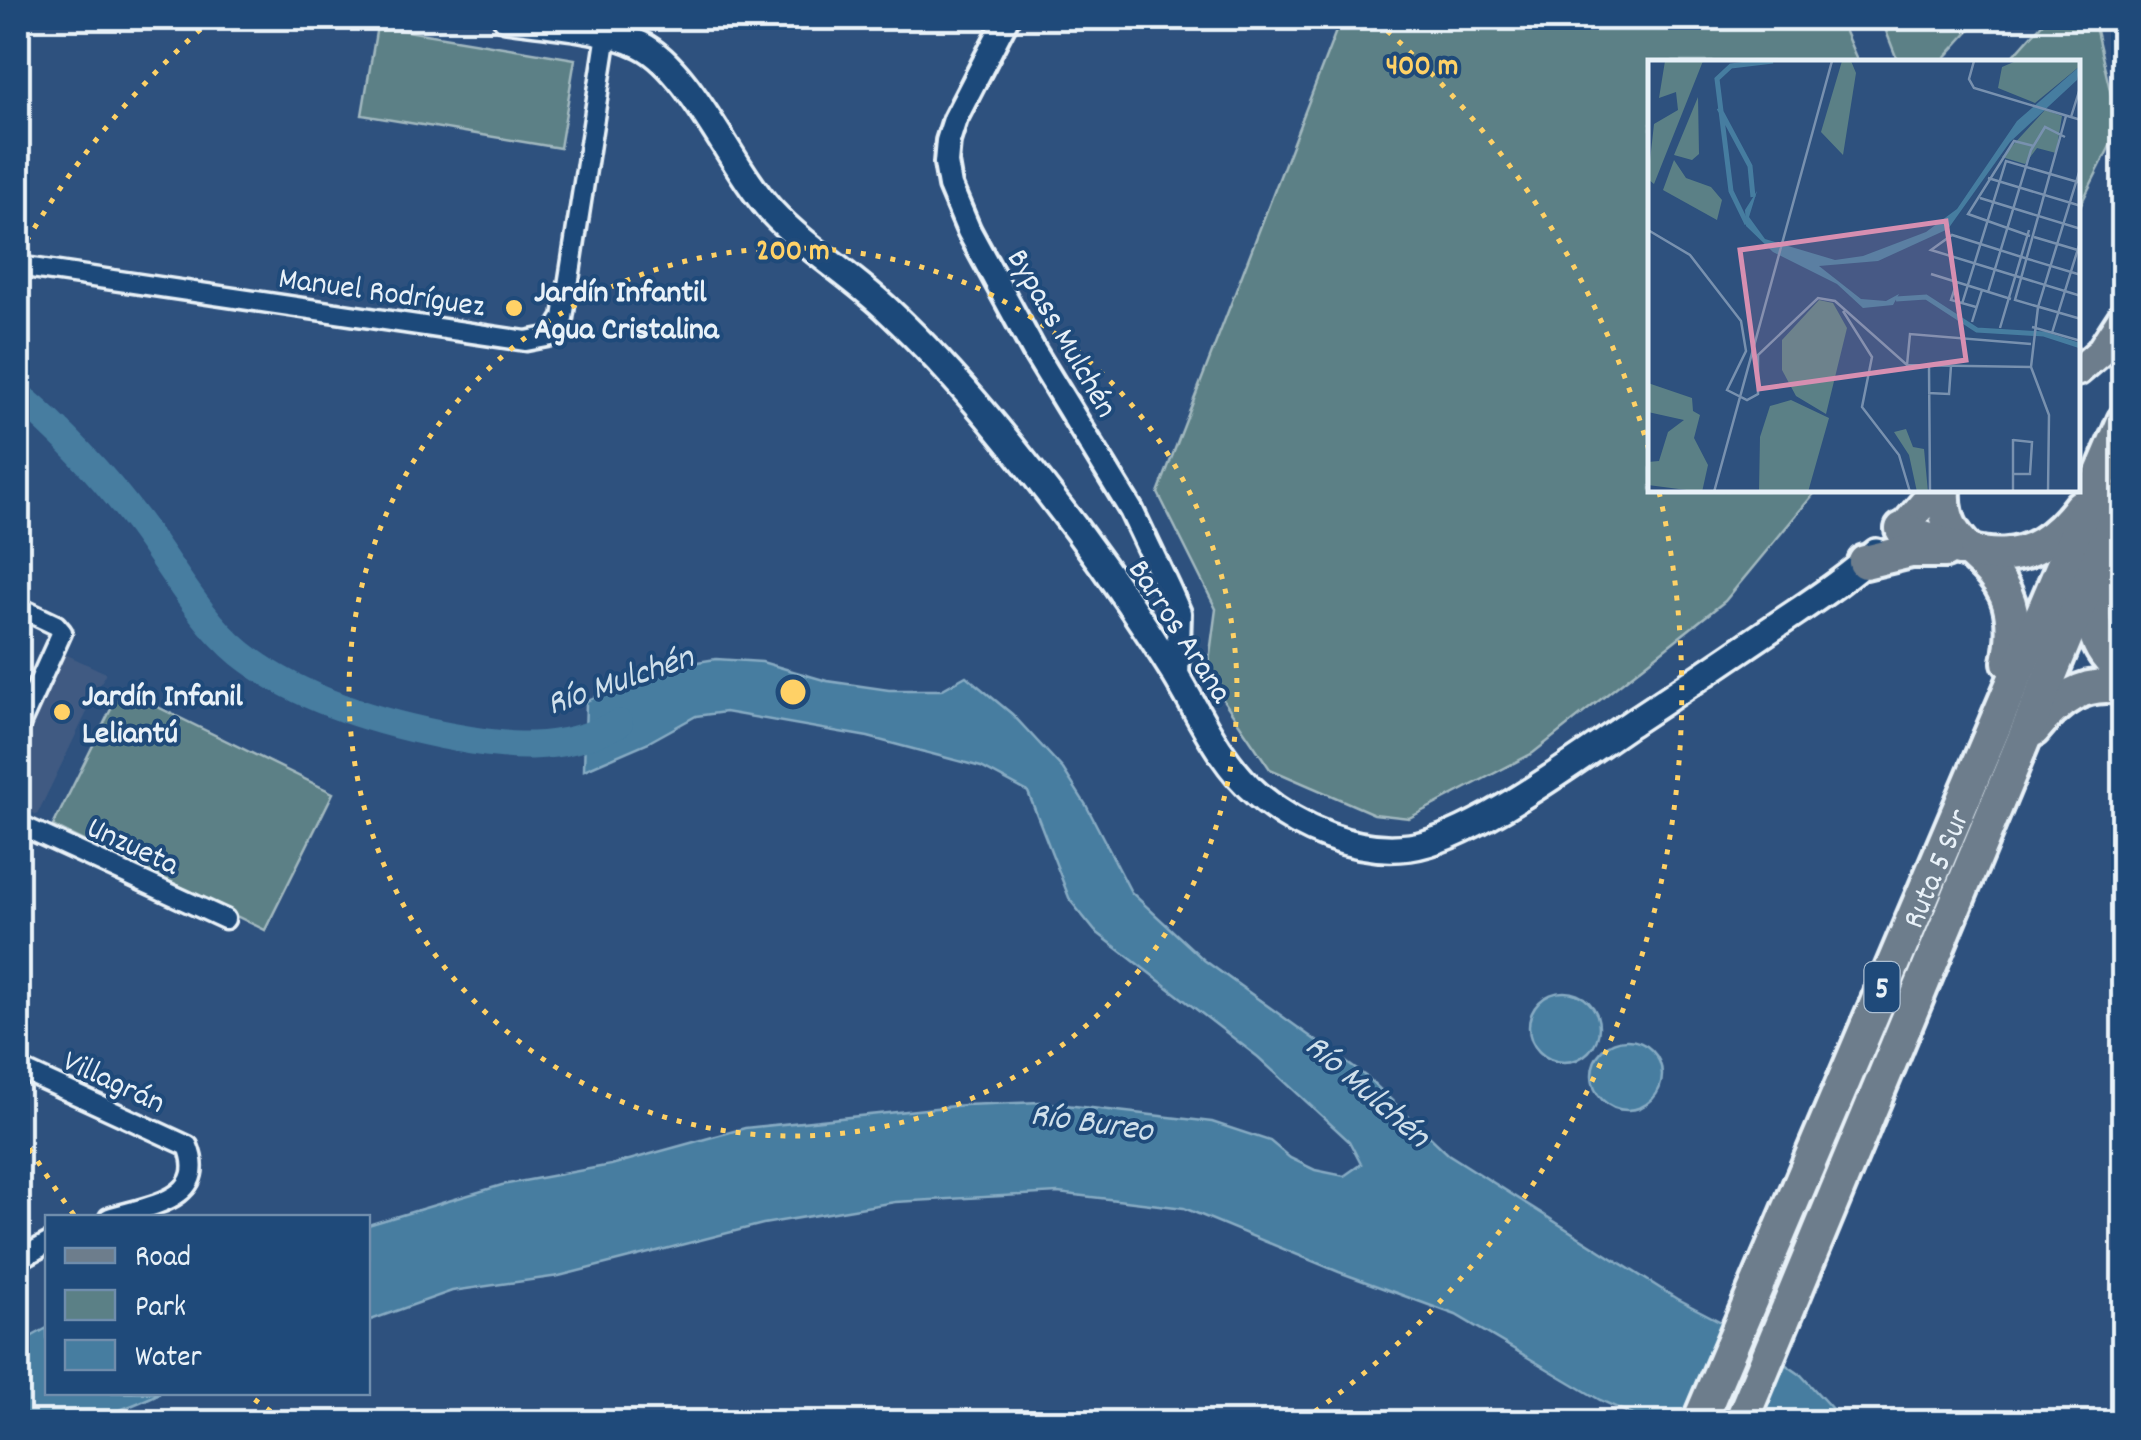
<svg xmlns="http://www.w3.org/2000/svg" width="2141" height="1440" font-family="Dekko,sans-serif">
<style>
.built{fill:#3f5a82}
.green{fill:#5b8086;stroke:#a2b8bf;stroke-width:2.5}
.water{fill:#467da0;stroke:#87abc3;stroke-width:2.5}
.lines{fill:none;stroke-linecap:round;stroke-linejoin:round}
.river{stroke:#467da0;stroke-width:28}
.minor-casing{stroke:#e8f1f8;stroke-width:25}
.tertiary-casing{stroke:#e8f1f8;stroke-width:30}
.secondary-casing{stroke:#e8f1f8;stroke-width:32}
.primary-casing{stroke:#e8f1f8;stroke-width:35}
.motorway-casing{stroke:#e8f1f8;stroke-width:40}
.minor{stroke:#1f4a7a;stroke-width:18}
.tertiary{stroke:#1f4a7a;stroke-width:22}
.secondary{stroke:#1f4a7a;stroke-width:25}
.primary{stroke:#6d7d8c;stroke-width:28}
.motorway{stroke:#6d7d8c;stroke-width:32}
.ring{fill:none;stroke:#ffd166;stroke-width:5;stroke-dasharray:5 10}
.poi-dot{fill:#ffd166;stroke:#1f4a7a;stroke-width:4}
.labels{text-anchor:middle;stroke-width:8;stroke-linejoin:round;paint-order:stroke}
.shield{fill:#1f4a7a;stroke:#acbfd2;stroke-width:2.5}
.shield-label{font-size:30px;font-weight:bold;fill:#e8f1f8}
.street-label{font-size:32px;fill:#e8f1f8;stroke:#1f4a7a}
.poi-label{font-size:32px;font-weight:bold;fill:#e8f1f8;stroke:#1f4a7a;text-anchor:start}
.water-label{font-size:35px;font-style:italic;fill:#d0e0eb;stroke:#1f4a7a}
.inset-river{fill:none;stroke:#467da0;stroke-width:5}
.inset-road{fill:none;stroke:#7891af;stroke-width:2.5}
.view{fill:#d78fb1;fill-opacity:0.15;stroke:#d78fb1;stroke-width:5}
.inset-edge{fill:none;stroke:#e8f1f8;stroke-width:5}
.centre{fill:#ffd166;stroke:#1f4a7a;stroke-width:5}
.ring-label{font-size:30px;text-anchor:middle;font-weight:bold;fill:#ffd166;stroke:#1f4a7a;stroke-width:8;stroke-linejoin:round;paint-order:stroke}
</style>
<rect width="100%" height="100%" fill="#2e517e"/>
<filter id="ink" filterUnits="userSpaceOnUse"><feTurbulence type="fractalNoise" baseFrequency=".01" numOctaves="2"/><feDisplacementMap in="SourceGraphic" scale="20" xChannelSelector="R" yChannelSelector="G"/><feConvolveMatrix kernelMatrix="1 2 1 2 8 2 1 2 1" color-interpolation-filters="sRGB"/></filter>
<g filter="url(#ink)">
<path class="built" d="M 65,654 L 106,673 L 37,815 L 18,805 L 18,751 Z"/>
<path class="green" d="M 1341,18 L 1839,18 L 1858,62 L 1651,62 L 1651,490 L 1817,490 L 1725,601 L 1533,753 L 1409,818 L 1374,814 L 1270,769 L 1207,676 L 1216,609 L 1158,493 Z
M 1881,18 L 1981,18 L 1941,62 L 1898,62 Z
M 2047,18 L 2093,18 L 2119,128 L 2079,208 L 2078,62 L 2008,62 Z
M 377,26 L 575,59 L 560,148 L 362,115 Z
M 121,689 L 333,793 L 265,930 L 53,826 Z"/>
<path class="water" d="M 716,659 L 762,662 L 827,681 L 889,690 L 941,690 L 966,676 L 1012,714 L 1063,769 L 1086,805 L 1131,892 L 1204,960 L 1368,1078 L 1448,1154 L 1677,1299 L 1729,1326 L 1801,1375 L 1844,1422 L 1648,1422 L 1600,1400 L 1456,1315 L 1339,1272 L 1184,1208 L 1058,1193 L 895,1202 L 763,1224 L 559,1276 L 452,1291 L 368,1321 L 368,1225 L 502,1185 L 611,1165 L 745,1128 L 964,1105 L 1040,1102 L 1212,1122 L 1270,1141 L 1290,1158 L 1315,1170 L 1344,1176 L 1361,1164 L 1349,1141 L 1258,1057 L 1095,931 L 1070,900 L 1028,792 L 981,767 L 868,737 L 725,712 L 696,716 L 649,742 L 584,770 L 586,701 L 660,668 Z
M1529 1027a35 35 0 1 1 70 0a35 35 0 1 1-70 0Z
M1592 1075a35 35 0 1 1 70 0a35 35 0 1 1-70 0Z
M 47,1328 L 48,1392 L 160,1393 C 104,1420 79,1423 18,1422 L 18,1344 Z"/>
<g class="lines">
<path class="river" d="M 18,395 C 61,431 104,477 137,521 C 169,563 199,619 240,653 C 296,698 372,721 442,735 C 508,748 557,754 619,723"/>
<g class="minor-casing">
<path id="minor" d="M 18,266 L 526,341 L 552,336 L 563,318 L 607,34
M 18,607 L 56,625 L 62,632 L 18,729
M 18,824 L 225,919
M 18,1068 L 188,1146 C 210,1201 146,1206 109,1218
M 18,1260 L 48,1243"/>
</g>
<g class="tertiary-casing">
<path id="tertiary" d="M 1007,18 L 955,119 L 948,141 L 946,163 L 950,186 L 969,231 L 1034,351 L 1131,510 L 1168,588 L 1179,613 L 1177,677"/>
</g>
<g class="secondary-casing">
<path id="secondary" d="M 506,18 C 546,24 604,27 641,45 C 691,70 730,166 771,211 C 806,249 853,276 890,312 C 959,377 1019,454 1076,529 C 1111,576 1144,624 1175,674 C 1200,715 1220,763 1258,795 C 1298,829 1356,854 1410,847 C 1472,839 1580,757 1634,721 C 1688,686 1741,649 1795,613 C 1823,594 1851,575 1876,552"/>
</g>
<g class="primary-casing">
<path id="primary" d="M 2078,371 L 2100,352 L 2124,315
M 1902,529 L 1935,490"/>
</g>
<g class="motorway-casing">
<g id="motorway">
<path d="M 1944,490 C 1939,570 2032,551 2009,662"/>
<path d="M 1902,529 C 1974,555 2025,581 2080,507"/>
<path d="M 1865,562 L 1911,551 L 1945,551"/>
<path d="M 2097,583 C 2090,619 2091,649 2124,672"/>
<path d="M 2033,730 C 2057,700 2084,679 2124,688"/>
<path id="s1" d="M 1699,1422 L 2124,421"/>
<path d="M 1741,1422 L 2124,497"/>
</g>
</g>
<use href="#minor" class="minor"/>
<use href="#tertiary" class="tertiary"/>
<use href="#secondary" class="secondary"/>
<use href="#primary" class="primary"/>
<use href="#motorway" class="motorway"/>
</g>
</g>
<g class="ring">
<circle cx="793" cy="692" r="444"/>
<path d="M283 1420A889 889 0 0 1 246 1393M74 1215A889 889 0 0 1 19 1130M19 254A889 889 0 0 1 210 21M1376 21A889 889 0 0 1 1650 454M1659 492A889 889 0 0 1 1303 1420"/>
</g>
<g class="poi-dot">
<circle cx="514" cy="308" r="10"/>
<circle cx="62" cy="712" r="10"/>
</g>
<g class="labels">
<rect class="shield" x="1864.5" y="962" width="35" height="50" rx="8"/>
<g class="shield-label">
<text x="1882" y="997">5</text>
</g>
<g class="street-label">
<text transform="translate(382 290) rotate(8)" y="11">Manuel Rodríguez</text>
<text transform="translate(1064 332) rotate(60)" y="11">Bypass Mulchén</text>
<text transform="translate(1182 630) rotate(57)" y="11">Barros Arana</text>
<text transform="translate(134 844) rotate(25)" y="11">Unzueta</text>
<text dy="11" stroke="none"><textPath href="#s1" startOffset="602">Ruta 5 Sur</textPath></text>
<text transform="translate(115 1080) rotate(25)" y="11">Villagrán</text>
</g>
<g class="poi-label">
<text x="534" y="301">Jardín Infantil<tspan x="534" dy="37">Agua Cristalina</tspan></text>
<text x="82" y="705">Jardín Infanil<tspan x="82" dy="37">Leliantú</tspan></text>
</g>
<g class="water-label">
<text transform="translate(619 678) rotate(-19)" y="12">Río Mulchén</text>
<text transform="translate(1369 1089) rotate(41)" y="12">Río Mulchén</text>
<text transform="translate(1092 1120) rotate(8)" y="12">Río Bureo</text>
</g>
</g>
<g transform="translate(1648 60)">
<rect width="432" height="432" fill="#2e517e"/>
<path d="M 17,1 L 55,1 L 6,124 L 0,119 L 6,64 L 30,50 L 28,32 L 11,38 ZM 194,1 L 203,1 L 208,13 L 195,95 L 173,72 ZM 368,1 L 432,1 L 432,6 L 387,43 L 350,28 L 354,7 ZM 50,37 L 51,94 L 44,100 L 26,95 ZM 397,50 L 414,56 L 408,93 L 389,88 L 377,104 L 354,97 ZM 26,100 L 38,118 L 63,127 L 74,140 L 69,160 L 15,130 ZM 171,240 L 185,243 L 199,268 L 178,354 L 148,336 L 134,310 L 134,280 ZM 0,323 L 44,338 L 45,351 L 52,355 L 46,378 L 60,405 L 54,432 L 0,425 L 0,402 L 11,401 L 20,372 L 36,360 L 0,352 ZM 143,340 L 181,358 L 160,432 L 111,432 L 112,377 L 122,346 ZM 258,369 L 265,387 L 276,389 L 280,432 L 269,432 L 261,395 L 246,372 Z" fill="#5b8086"/>
<path d="M 432,6 L 429,20 L 362,82 L 300,169 L 230,201 L 171,206 L 213,239 L 238,241 L 251,234 L 245,245 L 215,248 L 189,224 L 125,192 L 98,166 L 97,150 L 109,131 L 101,157 L 117,179 L 187,200 L 215,196 L 278,172 L 309,149 L 369,61 Z" fill="#467da0"/>
<path class="inset-river" d="M 71,48 L 102,106 L 105,137M 99,164 L 83,131 L 69,19 L 83,6 L 125,1M 248,239 L 278,237 L 329,270 L 396,274 L 433,286"/>
<path class="inset-road" d="M 326,1 L 321,19 L 326,28 L 433,60M 418,56 L 367,240 L 433,259M 423,57 L 433,25M 340,118 L 433,146M 332,138 L 433,169M 0,170 L 42,195 L 93,261 L 98,291 L 79,330 L 99,340 L 110,334 L 110,295 L 170,238 L 187,241 L 259,305 L 383,307 L 390,247M 382,176 L 320,154 L 366,81 L 386,86M 386,177 L 433,191M 380,199 L 304,175 L 283,190 L 433,236M 380,199 L 433,215M 283,214 L 363,239M 309,222 L 303,240 L 328,247M 340,232 L 383,90 L 397,67 L 417,77M 314,244 L 358,101 L 433,123M 390,247 L 433,106M 195,251 L 224,297 L 214,347 L 251,395 L 262,432M 324,262 L 334,230M 384,267 L 433,281M 352,268 L 381,170M 404,273 L 433,179M 259,305 L 262,274 L 383,284M 281,306 L 282,432M 383,307 L 401,355 L 400,432M 280,333 L 301,334 L 303,306M 365,380 L 384,382 L 382,414 L 366,414M 66,432 L 184,1M 365,432 L 365,379"/>
<path class="view" d="M 298,161 L 318,300 L 111,329 L 92,190 Z"/>
<rect width="432" height="432" class="inset-edge"/>
</g>
<circle cx="793" cy="692" r="15" class="centre"/>
<g class="ring-label">
<text x="1422" y="74">400 m</text>
<text x="793" y="259">200 m</text>
</g>
<rect width="2141" height="1440" fill="none" stroke="#1f4a7a" stroke-width="60"/>
<rect x="30" y="30" width="2081" height="1380" fill="none" stroke="#e8f1f8" stroke-width="4" filter="url(#ink)"/>
<rect x="45" y="1215" width="325" height="180" fill="#1f4a7a" stroke="#6f8dac" stroke-width="2.5"/>
<rect x="65" y="1248" width="50" height="15" fill="#6d7d8c" stroke="#6f8dac" stroke-width="2.5"/>
<text x="135" y="1265" font-size="30" fill="#e8f1f8">Road</text>
<rect x="65" y="1290" width="50" height="30" fill="#5b8086" stroke="#6f8dac" stroke-width="2.5"/>
<text x="135" y="1315" font-size="30" fill="#e8f1f8">Park</text>
<rect x="65" y="1340" width="50" height="30" fill="#467da0" stroke="#6f8dac" stroke-width="2.5"/>
<text x="135" y="1365" font-size="30" fill="#e8f1f8">Water</text>
</svg>
